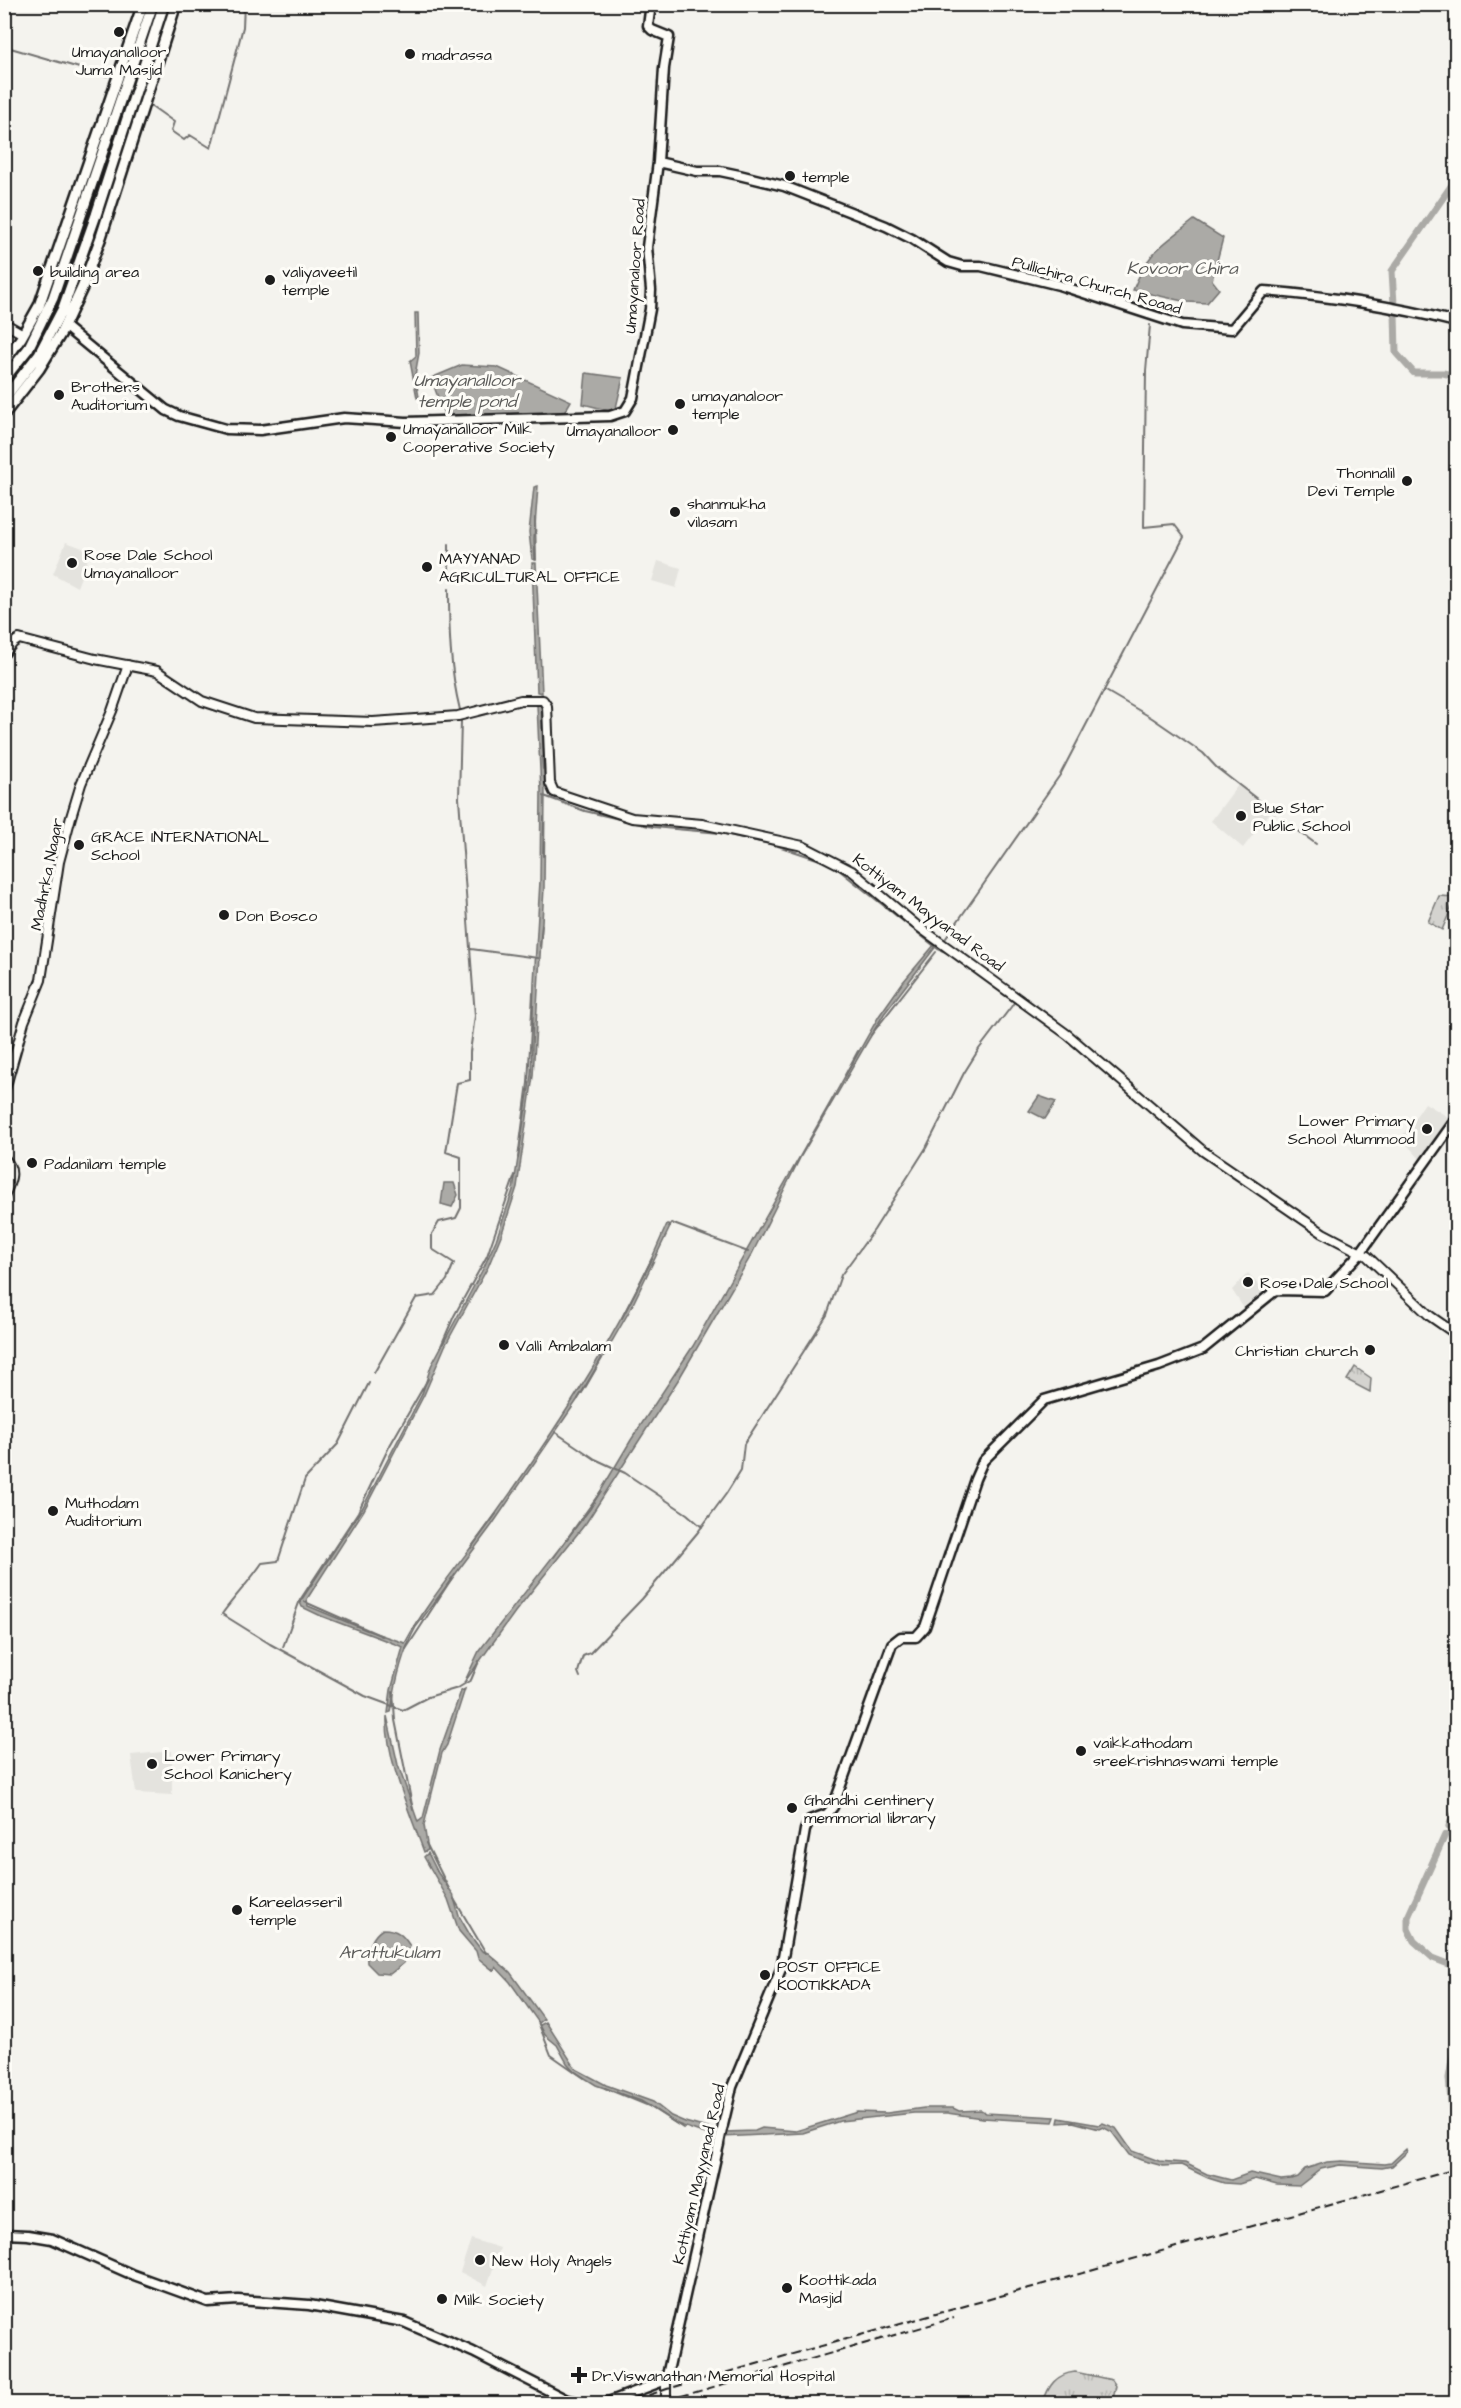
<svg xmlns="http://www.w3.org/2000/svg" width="1461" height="2408" font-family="'Architects Daughter',sans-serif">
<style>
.built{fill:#e4e3de}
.park{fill:url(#park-tufts);stroke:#787876;stroke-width:1.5}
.water{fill:#abaaa6;stroke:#72716f;stroke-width:1.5}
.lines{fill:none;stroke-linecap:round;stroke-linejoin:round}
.stream{stroke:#72716f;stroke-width:2}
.canal{stroke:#abaaa6;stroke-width:7}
.tertiary-casing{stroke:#1c1c1c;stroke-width:12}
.secondary-casing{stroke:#1c1c1c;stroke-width:13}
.trunk-casing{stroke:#1c1c1c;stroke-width:14}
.tertiary{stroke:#fdfcf7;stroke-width:8}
.secondary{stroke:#fdfcf7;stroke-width:8}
.trunk{stroke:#fdfcf7;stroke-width:9}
.rail{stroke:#1c1c1c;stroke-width:2;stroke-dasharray:9 4.5;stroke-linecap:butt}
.poi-dot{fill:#1c1c1c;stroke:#fdfcf7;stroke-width:2}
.labels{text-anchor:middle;stroke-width:6;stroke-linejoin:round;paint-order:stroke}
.poi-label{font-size:16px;fill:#1c1c1c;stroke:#fdfcf7;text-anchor:start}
.street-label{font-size:16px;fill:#1c1c1c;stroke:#fdfcf7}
.water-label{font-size:18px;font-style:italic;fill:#5c5c5a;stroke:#fdfcf7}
</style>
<defs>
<pattern id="park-tufts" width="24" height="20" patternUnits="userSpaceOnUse" patternTransform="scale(1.5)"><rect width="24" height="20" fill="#d4d3cf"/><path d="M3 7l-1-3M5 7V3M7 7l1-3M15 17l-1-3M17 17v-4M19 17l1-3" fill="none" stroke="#b5b5b1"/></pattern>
</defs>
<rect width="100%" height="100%" fill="#f4f3ee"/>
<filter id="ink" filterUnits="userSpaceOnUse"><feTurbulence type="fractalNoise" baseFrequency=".0167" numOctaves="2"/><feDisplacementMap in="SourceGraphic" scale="12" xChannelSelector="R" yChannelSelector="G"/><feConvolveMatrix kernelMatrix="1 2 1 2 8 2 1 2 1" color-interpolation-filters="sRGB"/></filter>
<g filter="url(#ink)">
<path class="built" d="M 66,542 L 91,551 L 77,587 L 53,574 Z
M 658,561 L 681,568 L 676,588 L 652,581 Z
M 1238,785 L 1271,811 L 1243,848 L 1211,821 Z
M 1425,1103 L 1453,1120 L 1422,1161 L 1401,1138 Z
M 1248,1273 L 1265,1291 L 1243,1307 L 1232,1290 Z
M 172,1751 L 172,1795 L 136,1793 L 131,1755 Z
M 471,2239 L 500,2248 L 487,2286 L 460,2272 Z"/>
<path class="park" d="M 1439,896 L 1456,897 L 1442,930 L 1428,922 Z
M 1355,1367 L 1371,1378 L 1370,1392 L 1347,1380 Z
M 1075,2372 L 1112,2380 L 1116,2386 L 1112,2403 L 1043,2403 C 1048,2386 1056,2374 1075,2372 Z"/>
<path class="water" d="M 1194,220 L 1223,238 L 1212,280 L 1219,289 L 1207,303 L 1187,302 L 1133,290 C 1149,249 1162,246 1194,220 Z
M 415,313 L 418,313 L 419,353 L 415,375 L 419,397 L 417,398 L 410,361 L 416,356 Z
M 462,365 L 497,367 L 571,401 L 564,413 L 445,417 L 431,378 Z
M 586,373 L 623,378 L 615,412 L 583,404 Z
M 538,486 L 534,539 L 535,560 L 532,559 L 529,532 L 534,487 Z
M 532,563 L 536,563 L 542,693 L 537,692 Z
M 537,705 L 541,705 L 545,792 L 544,888 L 533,1076 L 517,1187 L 502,1233 L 488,1267 L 445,1346 L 424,1395 L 364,1510 L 307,1599 L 308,1606 L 366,1630 L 405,1643 C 431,1595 468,1554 499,1509 C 563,1419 624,1326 667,1224 L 671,1225 L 630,1310 L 584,1390 L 492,1525 L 416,1627 C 402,1652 395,1684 391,1712 L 388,1713 L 391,1690 L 403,1647 L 321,1616 L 302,1607 L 300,1602 L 363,1507 L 422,1394 L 431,1366 L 484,1267 L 496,1240 L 513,1190 L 531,1075 L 534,982 L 540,881 L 541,791 Z
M 935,944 L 937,945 L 884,1014 L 866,1044 L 801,1156 L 752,1254 L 680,1377 L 586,1523 L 515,1612 L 464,1683 L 479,1651 L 590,1509 L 631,1440 L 693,1346 L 879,1016 L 903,982 Z
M 1039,1096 L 1056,1102 L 1045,1119 L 1029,1111 Z
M 444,1183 L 454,1183 L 458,1195 L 452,1207 L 441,1204 Z
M 465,1689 L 447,1745 L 442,1753 L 424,1825 L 428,1850 L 424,1852 C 410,1813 385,1757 387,1716 L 398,1765 L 418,1822 L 423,1818 L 440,1750 L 461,1691 Z
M 428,1853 L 438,1873 L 453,1894 L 459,1916 L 470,1935 L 482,1951 L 488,1953 L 510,1972 L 544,2019 L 539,2023 L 510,1982 L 496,1967 L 494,1971 L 478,1958 L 476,1951 L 459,1931 L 448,1899 L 424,1857 Z
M 383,1929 C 397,1929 403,1935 410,1946 L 404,1963 L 390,1974 L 377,1973 L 367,1963 C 366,1951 372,1935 383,1929 Z
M 546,2022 L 576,2069 L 606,2085 L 653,2102 L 671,2116 L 685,2122 L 718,2131 L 717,2138 L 677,2124 L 641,2101 L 596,2085 L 575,2072 L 567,2063 L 557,2045 L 545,2035 L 540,2025 Z
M 924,2108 L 953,2108 L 959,2111 L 981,2110 L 986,2113 L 1055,2117 L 1053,2122 L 982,2118 L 947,2113 L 914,2113 L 840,2121 L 803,2133 L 723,2137 L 724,2132 L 755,2131 L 762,2128 L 796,2131 L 857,2112 L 887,2113 Z
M 1059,2118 L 1099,2125 L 1103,2123 L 1116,2128 L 1132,2151 L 1159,2161 L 1185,2163 L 1207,2174 L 1231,2180 L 1250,2173 L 1281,2180 L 1291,2179 L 1297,2177 L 1305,2169 L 1327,2162 L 1342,2161 L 1385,2164 L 1391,2163 L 1406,2149 L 1407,2152 L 1392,2166 L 1382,2168 L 1340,2165 L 1321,2169 L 1299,2186 L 1277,2185 L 1255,2179 L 1239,2184 L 1224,2183 L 1208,2178 L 1181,2165 L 1163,2166 L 1141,2160 L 1129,2155 L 1112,2132 L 1103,2127 L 1099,2129 L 1073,2122 L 1058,2123 Z"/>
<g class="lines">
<path class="stream" d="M 4,38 L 7,47 L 107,76
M 150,105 L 174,122 L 171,131 L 184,140 L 190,135 L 211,148 L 243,27 L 244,4
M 535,518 L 536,560
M 449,544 L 449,578
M 449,589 C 449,630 450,670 460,710
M 1104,690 L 1152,718 L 1203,753 L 1217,768 L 1275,813
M 542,757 L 543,769
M 544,796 L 585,811 L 653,827 L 720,833 L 778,846 L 829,863
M 1282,819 L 1316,844
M 543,856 L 544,817
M 834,866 L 938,949 L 951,954
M 946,938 L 1060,775 L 1184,537 L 1174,524 L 1144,527 L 1146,371 L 1150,325
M 540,946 L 542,925
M 471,949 L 538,958
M 871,1035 L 936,952
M 845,1075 L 858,1051
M 518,1158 L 528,1083 L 533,993
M 669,1227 L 671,1223 L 748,1252
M 622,1318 L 652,1259
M 441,1346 L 454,1316 L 487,1256 L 515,1175
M 374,1373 L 416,1298 L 435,1295 L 447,1280 L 454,1263 L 432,1249 L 432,1234 L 439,1222 L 456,1218 L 461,1208 L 461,1157 L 446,1152 L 457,1083 L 470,1080 L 470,1052 L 475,1016 L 459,798 L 461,721
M 369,1383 L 338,1444 L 305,1479 L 278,1561 L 262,1563 C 250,1581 235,1596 222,1614 L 270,1644 L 365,1696 L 403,1710 L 428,1697 L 458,1688 L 471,1680 L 479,1661
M 578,1399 L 602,1358
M 555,1432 L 595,1459 L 625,1473 L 687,1514 L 702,1527
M 471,1548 L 496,1514
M 554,1557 L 601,1491
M 305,1602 L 382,1636
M 283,1647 L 300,1600 L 358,1512 L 389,1447 L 428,1379
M 406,1649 L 452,1578
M 580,1677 L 578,1672 L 583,1656 L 590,1653 L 642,1599 L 698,1532 L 726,1494 L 741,1470 L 744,1444 L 827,1315 L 841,1275 L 874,1230 L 926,1148 L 964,1073 L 979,1049 L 1011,1007 L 1015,1001 L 1014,1000
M 393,1691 L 395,1720 L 413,1810
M 426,1843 L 449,1889
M 454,1899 L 486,1953
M 538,2022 L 551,2055 L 584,2078
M 605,2088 L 649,2106 L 683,2128"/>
<path class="canal" d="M 1394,304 L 1392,271 L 1456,179
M 1395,313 L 1396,353 L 1414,373 L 1443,373 L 1456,376
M 1449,1826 L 1456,1809
M 1445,1835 L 1408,1917 L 1408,1929 L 1414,1941 L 1433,1958 L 1451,1965 L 1456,1972 L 1454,2017 L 1456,2033
M 1453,2127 L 1449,2078 L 1456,2038"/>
<g class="tertiary-casing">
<path id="tertiary" d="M 4,323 L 23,334
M 4,654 L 13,643 L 19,639 L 95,659 L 157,671 L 202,701 L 254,718 L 373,722 L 458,716 L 521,700 L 543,700 L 547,706 L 550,783 L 554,792 L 632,818 L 702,824 L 803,846 L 852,871 L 915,924 L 1068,1035 L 1203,1151 L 1323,1233 L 1367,1256 L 1430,1316 L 1456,1334
M 4,1093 L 24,1022 L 41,980 L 59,862 L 71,817 L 81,784 L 112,711 L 128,665
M 4,1158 C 17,1171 10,1182 4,1197
M 719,2144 L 723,2125
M 666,2404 L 666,2380"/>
</g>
<g class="secondary-casing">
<path id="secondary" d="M 658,162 L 697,171 L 720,171 L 739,175 L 784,186 L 886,226 L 912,239 L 948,262 L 962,266 L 981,266 L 1059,285 L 1182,325 L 1232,329 L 1264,291 C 1328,296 1393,306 1456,322
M 64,326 L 166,410 L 179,416 L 226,429 L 260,430 L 344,418 L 406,422 L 610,416 L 625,411 L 633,398 L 650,309 L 651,290 L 647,247 L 658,162 L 664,68 L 669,37 L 652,30 L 648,26 L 651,4
M 723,2125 L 732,2087 L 781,1969 L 805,1830 L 810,1820 L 827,1814 L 833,1807 L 892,1644 L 901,1637 L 916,1637 L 925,1627 L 975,1479 L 983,1461 L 1044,1400 L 1159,1366 L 1203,1349 L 1276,1290 L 1325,1291 L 1361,1252 L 1456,1119
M 4,2234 L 28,2235 L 52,2239 L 131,2274 L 208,2302 L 238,2300 L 309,2305 L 404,2322 L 473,2352 L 567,2400 L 590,2404
M 603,2404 L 666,2380 L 719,2144"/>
</g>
<g class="trunk-casing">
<path id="trunk" d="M 4,362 L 21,338 L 39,306 L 143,4
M 4,379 L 28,349 L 53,298 L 153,4
M 4,399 L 39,354 L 63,308 L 96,215 L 164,4
M 4,414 L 39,369 L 61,333 L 82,288 L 101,237 L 176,4"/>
</g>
<use href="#tertiary" class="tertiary"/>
<use href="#secondary" class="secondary"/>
<use href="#trunk" class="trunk"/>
<path class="rail" d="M 623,2404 L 667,2389 L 1456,2169
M 654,2404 L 954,2318"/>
</g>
</g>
<g class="poi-dot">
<circle cx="119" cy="32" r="6"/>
<circle cx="410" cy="54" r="6"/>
<circle cx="790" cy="176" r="6"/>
<circle cx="38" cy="271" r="6"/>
<circle cx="270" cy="280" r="6"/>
<circle cx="59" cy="395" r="6"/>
<circle cx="680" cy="404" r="6"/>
<circle cx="673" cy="430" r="6"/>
<circle cx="391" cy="437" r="6"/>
<circle cx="1407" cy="481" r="6"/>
<circle cx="675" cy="512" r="6"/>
<circle cx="72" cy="563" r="6"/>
<circle cx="427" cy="567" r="6"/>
<circle cx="1241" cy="816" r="6"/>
<circle cx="79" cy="845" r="6"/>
<circle cx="224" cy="915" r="6"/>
<circle cx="1427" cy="1129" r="6"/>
<circle cx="32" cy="1163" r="6"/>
<circle cx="1248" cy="1282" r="6"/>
<circle cx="504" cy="1345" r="6"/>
<circle cx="1370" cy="1350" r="6"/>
<circle cx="53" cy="1511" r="6"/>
<circle cx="1081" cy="1751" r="6"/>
<circle cx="152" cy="1764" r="6"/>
<circle cx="792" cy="1808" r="6"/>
<circle cx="237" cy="1910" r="6"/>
<circle cx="765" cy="1975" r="6"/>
<circle cx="480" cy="2260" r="6"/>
<circle cx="787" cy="2288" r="6"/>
<circle cx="442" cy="2299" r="6"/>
<path d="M576 2366h6v6h6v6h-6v6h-6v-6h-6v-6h6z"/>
</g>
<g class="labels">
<g class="poi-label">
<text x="119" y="57" text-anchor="middle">Umayanalloor<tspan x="119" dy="18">Juma Masjid</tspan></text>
<text x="422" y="60">madrassa</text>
<text x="802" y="182">temple</text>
<text x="50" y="277">building area</text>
<text x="282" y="277">valiyaveetil<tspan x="282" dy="18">temple</tspan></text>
<text x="71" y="392">Brothers<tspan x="71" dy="18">Auditorium</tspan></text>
<text x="692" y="401">umayanaloor<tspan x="692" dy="18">temple</tspan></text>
<text x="403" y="434">Umayanalloor Milk<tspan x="403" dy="18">Cooperative Society</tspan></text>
<text x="661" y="436" text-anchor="end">Umayanalloor</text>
<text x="1395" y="478" text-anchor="end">Thonnalil<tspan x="1395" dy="18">Devi Temple</tspan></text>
<text x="687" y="509">shanmukha<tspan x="687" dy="18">vilasam</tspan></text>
<text x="84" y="560">Rose Dale School<tspan x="84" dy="18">Umayanalloor</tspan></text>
<text x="439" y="564">MAYYANAD<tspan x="439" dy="18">AGRICULTURAL OFFICE</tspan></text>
<text x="1253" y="813">Blue Star<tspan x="1253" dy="18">Public School</tspan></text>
<text x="91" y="842">GRACE INTERNATIONAL<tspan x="91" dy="18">School</tspan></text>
<text x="236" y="921">Don Bosco</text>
<text x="1415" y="1126" text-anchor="end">Lower Primary<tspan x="1415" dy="18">School Alummood</tspan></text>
<text x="44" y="1169">Padanilam temple</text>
<text x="1260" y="1288">Rose Dale School</text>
<text x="516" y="1351">Valli Ambalam</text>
<text x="1358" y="1356" text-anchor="end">Christian church</text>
<text x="65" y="1508">Muthodam<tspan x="65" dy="18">Auditorium</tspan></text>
<text x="1093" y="1748">vaikkathodam<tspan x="1093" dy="18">sreekrishnaswami temple</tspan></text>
<text x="164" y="1761">Lower Primary<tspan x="164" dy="18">School Kanichery</tspan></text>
<text x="804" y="1805">Ghandhi centinery<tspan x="804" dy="18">memmorial library</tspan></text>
<text x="249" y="1907">Kareelasseril<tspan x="249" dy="18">temple</tspan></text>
<text x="777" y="1972">POST OFFICE<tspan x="777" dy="18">KOOTIKKADA</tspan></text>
<text x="492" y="2266">New Holy Angels</text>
<text x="799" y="2285">Koottikada<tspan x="799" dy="18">Masjid</tspan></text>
<text x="454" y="2305">Milk Society</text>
<text x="592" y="2381">Dr.Viswanathan Memorial Hospital</text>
</g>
<g class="street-label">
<text transform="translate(634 266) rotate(-86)" y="6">Umayanaloor Road</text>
<text transform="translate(1097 284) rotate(16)" y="6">Pullichira Church Roaad</text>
<text transform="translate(46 874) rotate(-79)" y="6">Madhrka Nagar</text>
<text transform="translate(929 912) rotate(37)" y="6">Kottiyam Mayyanad Road</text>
<text transform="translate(698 2174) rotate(-77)" y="6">Kottiyam Mayyanad Road</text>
</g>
<g class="water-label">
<text x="1182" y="274">Kovoor Chira</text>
<text x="467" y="386">Umayanalloor<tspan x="467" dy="21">temple pond</tspan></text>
<text x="389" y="1958">Arattukulam</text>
</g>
</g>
<rect width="1461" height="2408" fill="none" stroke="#fdfcf7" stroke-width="24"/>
<rect x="12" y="12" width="1437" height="2384" fill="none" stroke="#1c1c1c" stroke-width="2" filter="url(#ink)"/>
</svg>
